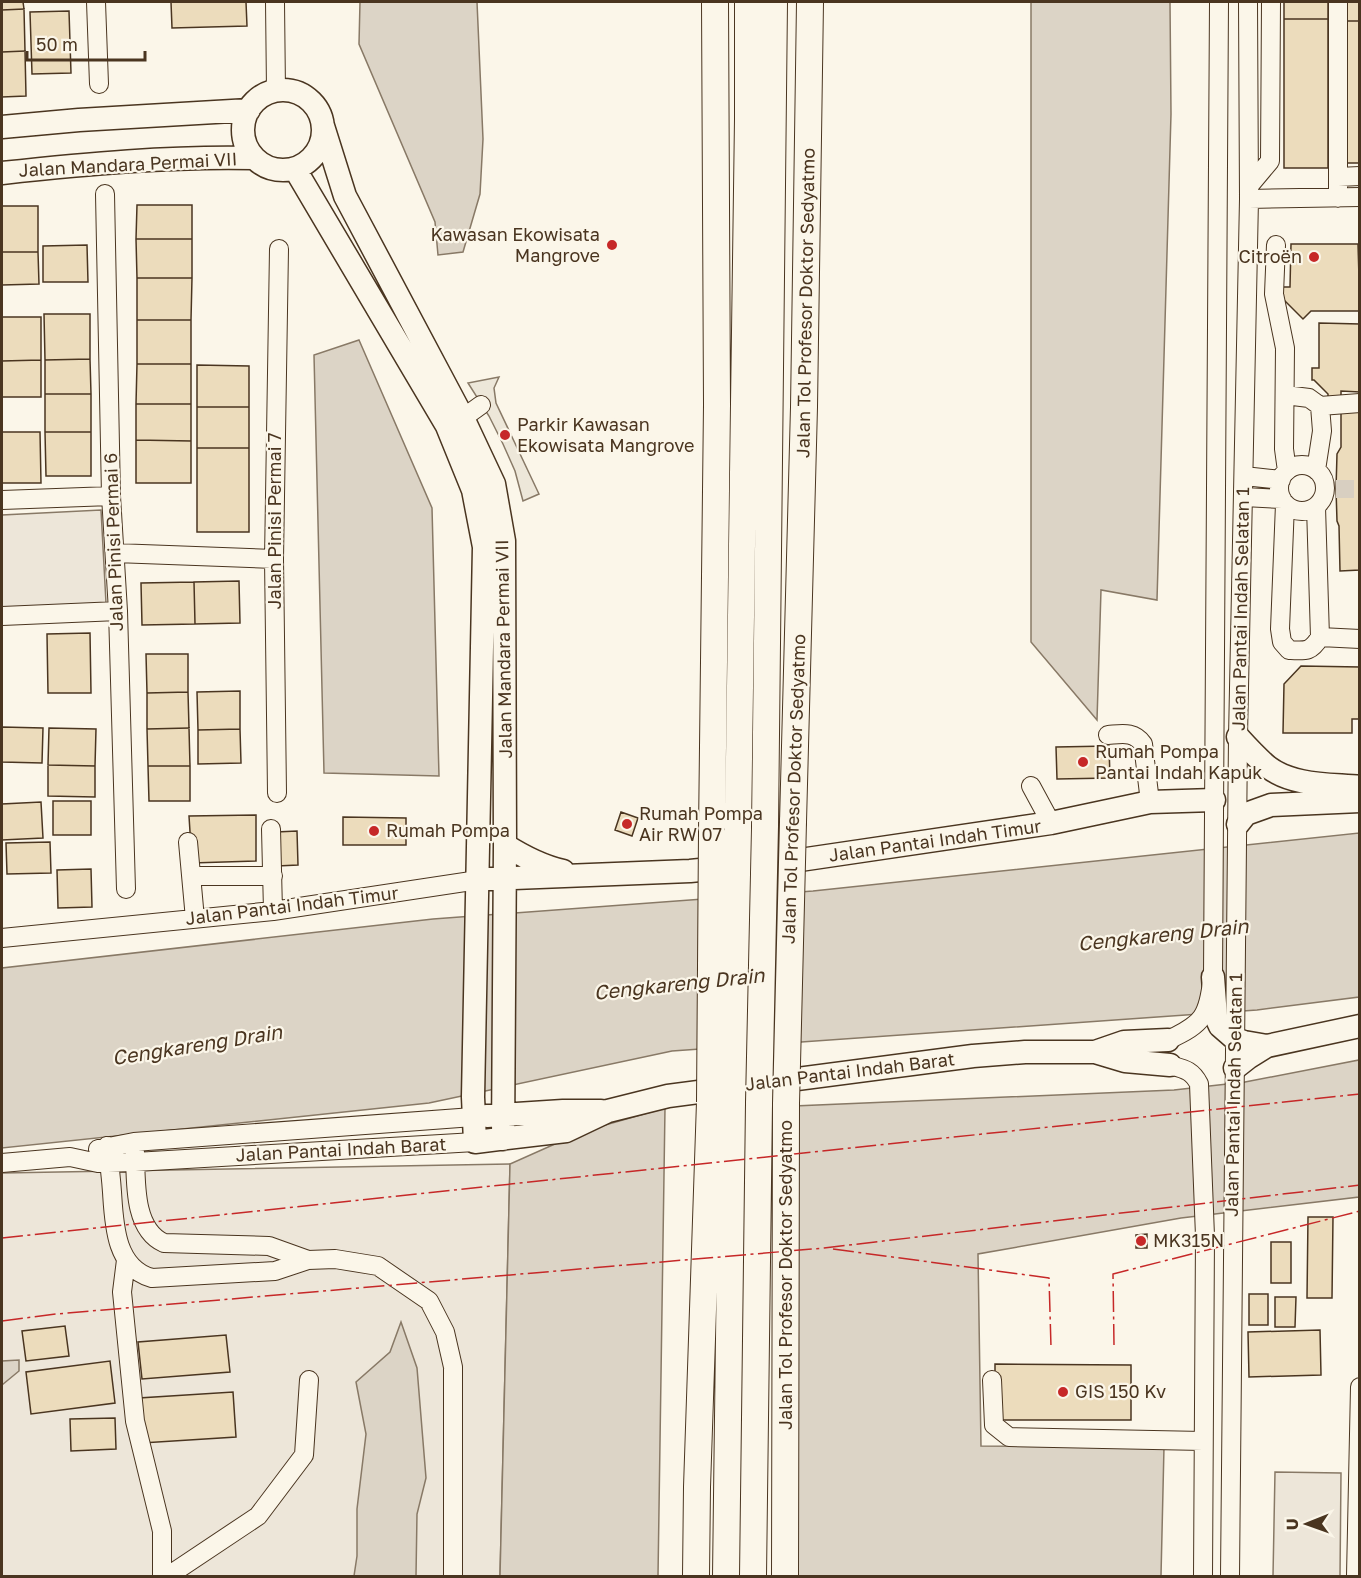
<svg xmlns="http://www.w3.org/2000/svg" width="1361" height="1578" font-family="'Golos Text',sans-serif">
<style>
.green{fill:#ede6d9;stroke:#887966;stroke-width:1.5}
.parking{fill:#ede7d9;stroke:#887966;stroke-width:1.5}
.water{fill:#dcd4c6;stroke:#887966;stroke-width:1.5}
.building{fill:#ecdcbc;stroke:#4a3520;stroke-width:1.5}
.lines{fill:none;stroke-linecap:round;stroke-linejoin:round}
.minor-tunnel{stroke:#d8cfc1;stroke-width:18;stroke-dasharray:18 9;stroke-linecap:butt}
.minor-casing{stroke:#4a3520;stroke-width:20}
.major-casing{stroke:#4a3520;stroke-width:25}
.highway-casing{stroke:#4a3520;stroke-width:28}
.minor{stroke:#fbf6e9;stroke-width:18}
.major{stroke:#fbf6e9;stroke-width:22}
.highway{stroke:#fbf6e9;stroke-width:26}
.highway-bridge-casing{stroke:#4a3520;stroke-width:28;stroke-linecap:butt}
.highway-bridge{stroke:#fbf6e9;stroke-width:26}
.power{stroke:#c62828;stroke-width:1.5;stroke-dasharray:21 4.5 3 4.5;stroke-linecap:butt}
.poi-dot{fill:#c62828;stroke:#fbf6e9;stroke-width:2}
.labels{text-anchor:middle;stroke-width:4.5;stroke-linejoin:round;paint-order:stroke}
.street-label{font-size:18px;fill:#4a3520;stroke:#fbf6e9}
.poi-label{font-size:18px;fill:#4a3520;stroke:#fbf6e9;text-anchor:start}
.water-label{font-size:20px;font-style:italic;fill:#4a3520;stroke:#fbf6e9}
</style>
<rect width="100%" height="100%" fill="#fbf6e9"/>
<path class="green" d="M 101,510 L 106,603 L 2,609 L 2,515 Z
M 510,1164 L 500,1576 L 2,1576 L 2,1173 Z
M 1275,1472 L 1341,1473 L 1340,1576 L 1273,1576 Z"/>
<path class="parking" d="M 499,377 L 494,388 L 496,403 L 539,494 L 523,501 L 515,471 L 503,444 L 489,416 L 468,383 Z"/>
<path class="water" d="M 360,2 L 477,2 L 483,139 L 480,194 L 463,252 L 438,255 L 435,222 L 359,44 Z
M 1031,2 L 1170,2 L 1171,114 L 1157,600 L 1101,590 L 1097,720 L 1031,642 Z
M 359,340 L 432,508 L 439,776 L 324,773 L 314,355 Z
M 1359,833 L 1359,997 L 1257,1010 L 672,1051 L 429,1103 L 2,1148 L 2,968 L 433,919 L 813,891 Z
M 1359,1060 L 1359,1197 L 1181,1218 L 978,1254 L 981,1446 L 1164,1447 L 1161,1576 L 789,1576 L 794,1106 L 1174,1090 L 1245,1082 Z
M 665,1108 L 658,1576 L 500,1576 L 510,1164 L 584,1131 Z
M 401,1322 L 417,1368 L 426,1478 L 417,1514 L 416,1576 L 354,1576 L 357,1556 L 357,1509 L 366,1434 L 356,1382 L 390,1352 Z
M 19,1360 L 19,1371 L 2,1385 L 2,1361 Z"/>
<path class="building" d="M 2,2 L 23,2 L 24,9 L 2,10 Z
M 171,2 L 246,2 L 247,26 L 172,28 Z
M 1284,2 L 1328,2 L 1328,19 L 1284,19 Z
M 1345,2 L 1360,2 L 1360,21 L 1345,21 Z
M 24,9 L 25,51 L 2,52 L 2,10 Z
M 69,11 L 71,73 L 32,74 L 30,12 Z
M 1284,19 L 1328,19 L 1328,168 L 1284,168 Z
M 1345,21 L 1360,21 L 1360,163 L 1343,163 Z
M 25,51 L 26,96 L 2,97 L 2,52 Z
M 137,205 L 192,205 L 192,239 L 136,239 Z
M 2,206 L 38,206 L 38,252 L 2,252 Z
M 136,239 L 192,239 L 192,278 L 137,278 Z
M 1291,244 L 1358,244 L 1360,311 L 1311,311 L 1303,319 L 1283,299 L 1283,287 L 1290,287 Z
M 87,245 L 88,282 L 43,282 L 43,246 Z
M 2,252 L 38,252 L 39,284 L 2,285 Z
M 137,278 L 192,278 L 191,320 L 137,320 Z
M 44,314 L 90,314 L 90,359 L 45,360 Z
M 2,317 L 41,317 L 41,360 L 2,361 Z
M 137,320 L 191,320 L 191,364 L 137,364 Z
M 1319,323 L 1360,324 L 1360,392 L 1341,391 L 1341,397 L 1328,397 L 1328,394 L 1314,380 L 1312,380 L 1312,368 L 1319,368 Z
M 90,359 L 91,394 L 45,394 L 45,360 Z
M 41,360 L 41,397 L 2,397 L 2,361 Z
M 137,364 L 191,364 L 191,404 L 136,404 Z
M 197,365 L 249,366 L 249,407 L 197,407 Z
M 45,394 L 91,394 L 91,432 L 45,432 Z
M 136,404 L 191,404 L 191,441 L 136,440 Z
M 197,407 L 249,407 L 249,448 L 197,448 Z
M 1341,408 L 1360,408 L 1360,570 L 1340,571 L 1339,526 L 1337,521 L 1336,489 L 1337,454 L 1341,447 Z
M 2,432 L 40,432 L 41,483 L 2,483 Z
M 45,432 L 91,432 L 91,476 L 46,476 Z
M 136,440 L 191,441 L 191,483 L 136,483 Z
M 197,448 L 249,448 L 249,532 L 197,532 Z
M 239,581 L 240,623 L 195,624 L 194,582 Z
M 194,582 L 195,624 L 142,625 L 141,583 Z
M 90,633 L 91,693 L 48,693 L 47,634 Z
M 146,654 L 188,654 L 188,692 L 147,693 Z
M 1301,666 L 1360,667 L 1360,719 L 1352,719 L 1352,733 L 1283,733 L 1284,684 Z
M 240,691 L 240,729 L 198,730 L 197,692 Z
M 188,692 L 189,728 L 147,729 L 147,693 Z
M 2,727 L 43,728 L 42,763 L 2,762 Z
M 49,728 L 96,729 L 95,766 L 48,765 Z
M 189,728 L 190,766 L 148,766 L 147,729 Z
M 240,729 L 241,763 L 198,764 L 198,730 Z
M 1109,746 L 1110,778 L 1057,779 L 1056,747 Z
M 48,765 L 95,766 L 95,797 L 48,796 Z
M 148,766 L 190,766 L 190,801 L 149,801 Z
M 53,801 L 91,801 L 91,835 L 53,835 Z
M 41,802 L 43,838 L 2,840 L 2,804 Z
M 621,812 L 638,818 L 632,836 L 615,830 Z
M 256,815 L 256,861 L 192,863 L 189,816 Z
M 343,817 L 406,818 L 406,845 L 343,845 Z
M 297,831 L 298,865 L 277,866 L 276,832 Z
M 50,842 L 51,873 L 7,874 L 6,843 Z
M 91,869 L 92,907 L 58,908 L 57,870 Z
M 1308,1217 L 1333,1217 L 1332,1298 L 1307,1298 Z
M 1147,1234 L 1147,1248 L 1136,1248 L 1136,1235 Z
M 1271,1242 L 1291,1242 L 1291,1283 L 1271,1283 Z
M 1249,1294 L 1268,1294 L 1268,1325 L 1249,1325 Z
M 1275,1297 L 1296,1297 L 1295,1327 L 1275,1327 Z
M 65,1326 L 69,1356 L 26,1361 L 22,1331 Z
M 1320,1330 L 1321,1375 L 1249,1377 L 1248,1332 Z
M 226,1335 L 230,1372 L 142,1379 L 138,1342 Z
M 110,1361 L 115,1403 L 31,1414 L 26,1372 Z
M 995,1364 L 1131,1365 L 1131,1420 L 995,1420 Z
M 233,1392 L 236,1437 L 142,1443 L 139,1398 Z
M 115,1418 L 116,1449 L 71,1451 L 70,1419 Z"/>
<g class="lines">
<path class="minor-tunnel" d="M 1336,489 L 1360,489"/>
<g class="minor-casing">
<path id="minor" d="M 96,2 L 99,84
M 275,2 L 276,91
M 1338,2 L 1338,198
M 1338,177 L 1360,176
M 1249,186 L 1270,161 L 1271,2
M 105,194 L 111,496 L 118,611 L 126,889
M 1249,199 L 1360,197
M 1276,245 L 1274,294 L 1285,348 L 1284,449 L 1287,471
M 1285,395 L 1309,398 L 1320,406 L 1322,431 L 1316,470
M 1320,406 L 1360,403
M 463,418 L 481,405
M1279 488a23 23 0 1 1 46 0a23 23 0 1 1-46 0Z
M 1244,476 L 1281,480
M 1244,497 L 1282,499
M 2,500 L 111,496
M 1285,504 L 1280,629 L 1282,642 L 1289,650 C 1306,651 1311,652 1320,637 L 1316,507
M 115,553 L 274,559
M 2,616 L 118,611
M 1320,637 L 1360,639
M 1108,735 C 1122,734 1134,731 1143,744 L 1150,802
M 1031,786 L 1051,823
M 277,793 L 274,559 L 279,249
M 271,829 L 273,911
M 188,842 L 195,919
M 191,876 L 273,876
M 2,938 L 273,911 L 478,880
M 1168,1040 C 1205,1023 1207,1016 1213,977 L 1219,2
M 1170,1065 C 1184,1069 1192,1070 1199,1084 L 1205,1236 L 1203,1576
M 107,1146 C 109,1161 111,1177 112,1192 C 114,1223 115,1268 152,1278 L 275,1271 L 308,1260 L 335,1259 L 378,1266 L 429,1301 L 445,1332 L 453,1367 L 453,1576
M 98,1149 L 134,1142 L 473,1117
M 135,1152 C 136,1181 133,1229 164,1243 L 269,1246 L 308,1260
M 2,1163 L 70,1157 L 98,1163 L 135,1162 L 475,1142
M 126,1260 L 122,1292 L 135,1421 L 162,1531 L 162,1576
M 992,1380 L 994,1425 L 1009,1437 L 1203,1441
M 168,1576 L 258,1516 L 304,1455 L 309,1380
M 1230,1576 L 1238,737 L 1249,199 L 1248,2
M 1356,1576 L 1360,1387"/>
</g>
<g class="major-casing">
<path id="major" d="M243 130a40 40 0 1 1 80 0a40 40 0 1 1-80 0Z
M 323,126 L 345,196 L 463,418 L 494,484 L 504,541 L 505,845 L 503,1139
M 2,127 L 79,120 L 249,110
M 295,169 L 447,426 L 473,490 L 484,547 L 473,1097 L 475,1142 L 566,1131 L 608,1111 L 668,1096 L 973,1056 L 1025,1052 L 1095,1052 L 1125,1061 L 1170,1065
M 2,173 C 86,164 170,156 254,158
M 1238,737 C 1248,748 1257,758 1268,767 C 1293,786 1330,784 1360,787
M 1238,824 L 1246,814 L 1271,805 L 1360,801
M 505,845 C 524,857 541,866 563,871
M 489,879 L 690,871 L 800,860 L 1051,823 L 1150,802 L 1214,800
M 1213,977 L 1216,1017 L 1220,1026 L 1235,1039 L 1244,1042 L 1267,1046 L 1360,1026
M 1095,1052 L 1124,1042 L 1168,1040
M 1235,1068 L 1249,1057 L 1267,1046
M 487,1116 L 563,1111 L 601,1111"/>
</g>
<g class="highway-casing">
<path id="highway" d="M 793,822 L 804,407 L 810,2
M 765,826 L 774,2
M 738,829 L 748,119 L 748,2
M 712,832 L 717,405 L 715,2
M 696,1576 L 697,1487 L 710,1102
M 726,1576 L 732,1102
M 753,1576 L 759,1103
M 785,1576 L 786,1104"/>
</g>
<use href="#minor" class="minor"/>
<use href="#major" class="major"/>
<use href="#highway" class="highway"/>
<g class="highway-bridge-casing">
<path id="highway-bridge" d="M 710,1102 L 712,832
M 732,1102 L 738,829
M 759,1103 L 765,826
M 786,1104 L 793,822"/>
</g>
<use href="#highway-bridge" class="highway-bridge"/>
<path class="power" d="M 2,1238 L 1360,1094
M 833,1249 L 1049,1278 L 1051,1347
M 2,1321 L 56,1314 L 824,1248 L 1360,1185
M 1114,1345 L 1113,1274 L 1360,1211"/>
</g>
<g class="poi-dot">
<circle cx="612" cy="245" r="6"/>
<circle cx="1314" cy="257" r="6"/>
<circle cx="505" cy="435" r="6"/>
<circle cx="1083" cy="762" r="6"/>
<circle cx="627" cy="824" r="6"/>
<circle cx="374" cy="831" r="6"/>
<circle cx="1141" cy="1241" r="6"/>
<circle cx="1063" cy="1392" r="6"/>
</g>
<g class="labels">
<g class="street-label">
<text transform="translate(128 165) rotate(-3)" y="6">Jalan Mandara Permai VII</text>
<text transform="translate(806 303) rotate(-89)" y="6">Jalan Tol Profesor Doktor Sedyatmo</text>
<text transform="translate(275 521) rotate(-90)" y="6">Jalan Pinisi Permai 7</text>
<text transform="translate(114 542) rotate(-92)" y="6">Jalan Pinisi Permai 6</text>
<text transform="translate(1241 609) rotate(-89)" y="6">Jalan Pantai Indah Selatan 1</text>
<text transform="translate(504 649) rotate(-91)" y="6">Jalan Mandara Permai VII</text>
<text transform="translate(794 789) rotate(-88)" y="6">Jalan Tol Profesor Doktor Sedyatmo</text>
<text transform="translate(935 841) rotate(-8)" y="6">Jalan Pantai Indah Timur</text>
<text transform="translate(292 906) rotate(-7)" y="6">Jalan Pantai Indah Timur</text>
<text transform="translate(850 1072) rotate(-7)" y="6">Jalan Pantai Indah Barat</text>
<text transform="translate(1234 1095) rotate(-89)" y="6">Jalan Pantai Indah Selatan 1</text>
<text transform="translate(341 1150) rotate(-3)" y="6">Jalan Pantai Indah Barat</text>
<text transform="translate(786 1275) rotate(-90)" y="6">Jalan Tol Profesor Doktor Sedyatmo</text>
</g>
<g class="poi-label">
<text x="600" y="241" text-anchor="end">Kawasan Ekowisata<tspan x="600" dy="21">Mangrove</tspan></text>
<text x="1302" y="263" text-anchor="end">Citroën</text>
<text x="517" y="431">Parkir Kawasan<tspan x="517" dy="21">Ekowisata Mangrove</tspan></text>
<text x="1095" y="758">Rumah Pompa<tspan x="1095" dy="21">Pantai Indah Kapuk</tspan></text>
<text x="639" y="820">Rumah Pompa<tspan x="639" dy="21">Air RW 07</tspan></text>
<text x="386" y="837">Rumah Pompa</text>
<text x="1153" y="1247">MK315N</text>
<text x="1075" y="1398">GIS 150 Kv</text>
</g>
<g class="water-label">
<text transform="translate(1163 935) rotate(-6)" y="7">Cengkareng Drain</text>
<text transform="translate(679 984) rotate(-6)" y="7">Cengkareng Drain</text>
<text transform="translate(197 1045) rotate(-9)" y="7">Cengkareng Drain</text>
</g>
</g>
<rect width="1361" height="1578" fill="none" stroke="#4a3520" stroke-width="6"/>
<g transform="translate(1307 1524) rotate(269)" stroke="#fbf6e9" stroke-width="4.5" paint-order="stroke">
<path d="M0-4.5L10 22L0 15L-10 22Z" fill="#4a3520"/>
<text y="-9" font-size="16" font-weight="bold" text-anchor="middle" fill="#4a3520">U</text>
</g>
<path d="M27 51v9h118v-9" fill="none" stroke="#4a3520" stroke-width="3"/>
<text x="36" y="51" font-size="18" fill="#4a3520" stroke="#fbf6e9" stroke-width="4.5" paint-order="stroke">50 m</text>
</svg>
